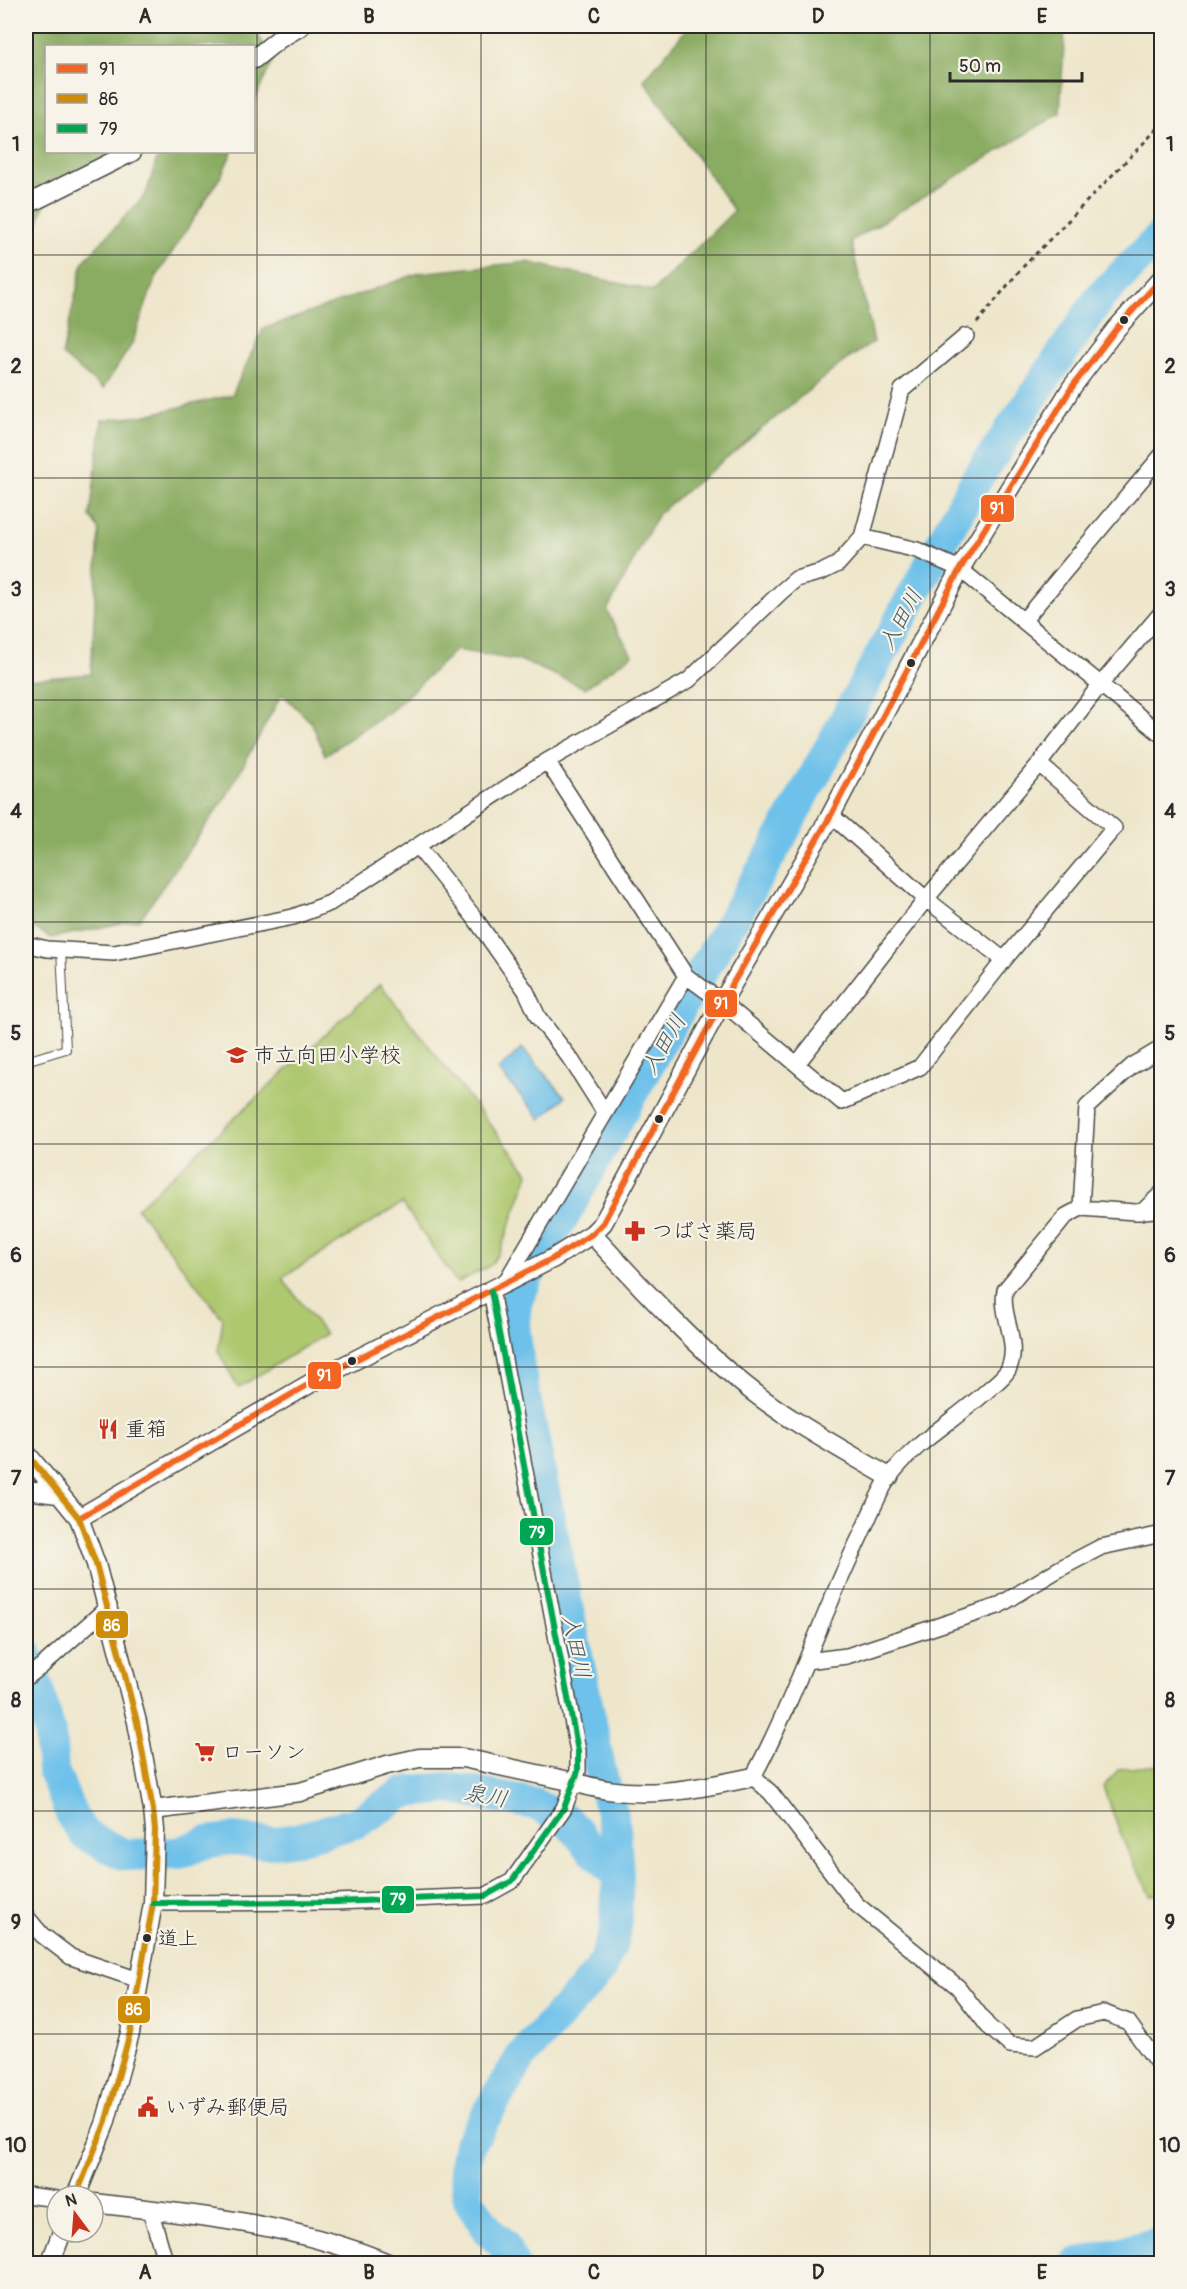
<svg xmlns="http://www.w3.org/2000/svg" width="1187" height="2289" font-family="Pangolin,'Klee One',sans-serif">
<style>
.green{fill:#aec86f;stroke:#6c7a4d;stroke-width:1.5}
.forest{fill:#8aac62;stroke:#5a6c46;stroke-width:1.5}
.water{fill:#6ec1ea;stroke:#4c768a;stroke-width:1.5}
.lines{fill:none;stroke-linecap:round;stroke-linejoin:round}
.river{stroke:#6ec1ea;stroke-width:32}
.service-casing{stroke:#484743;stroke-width:10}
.minor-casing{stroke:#484743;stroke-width:18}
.tertiary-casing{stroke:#484743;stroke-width:21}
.path{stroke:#484743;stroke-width:3;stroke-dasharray:4.5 4.5;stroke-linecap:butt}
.service{stroke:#fff;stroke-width:8}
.minor{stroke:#fff;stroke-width:15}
.tertiary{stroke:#fff;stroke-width:18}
.bus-1-casing{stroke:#f7f3e8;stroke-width:10}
.bus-2-casing{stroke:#f7f3e8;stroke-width:10}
.bus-3-casing{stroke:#f7f3e8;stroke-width:10}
.bus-1{stroke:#f26522;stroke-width:6}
.bus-2{stroke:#ce8d09;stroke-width:6}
.bus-3{stroke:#00a651;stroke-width:6}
.grid{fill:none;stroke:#2b2b2b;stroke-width:1.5;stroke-opacity:0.55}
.bus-dot{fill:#2b2b2b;stroke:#f7f3e8;stroke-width:2}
.labels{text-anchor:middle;stroke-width:4.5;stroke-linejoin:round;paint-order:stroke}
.bus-label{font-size:20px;fill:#2b2b2b;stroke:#f7f3e8;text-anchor:start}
.poi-label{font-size:21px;fill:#2b2b2b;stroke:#f7f3e8;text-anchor:start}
.water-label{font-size:22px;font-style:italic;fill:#3f5864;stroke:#f7f3e8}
.line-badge{stroke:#f7f3e8;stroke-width:2}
.badge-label{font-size:16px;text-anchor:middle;font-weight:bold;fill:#fff}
.neatline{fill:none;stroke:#2b2b2b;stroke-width:2}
.grid-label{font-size:20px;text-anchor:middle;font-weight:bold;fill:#2b2b2b}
</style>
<rect width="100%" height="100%" fill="#f7f3e8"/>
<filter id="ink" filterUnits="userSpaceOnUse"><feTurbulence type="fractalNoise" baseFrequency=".0167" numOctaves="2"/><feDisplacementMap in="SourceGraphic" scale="12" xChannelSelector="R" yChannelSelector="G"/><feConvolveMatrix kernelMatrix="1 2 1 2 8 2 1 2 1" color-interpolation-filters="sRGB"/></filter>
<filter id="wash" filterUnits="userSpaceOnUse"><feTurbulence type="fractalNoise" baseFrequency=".008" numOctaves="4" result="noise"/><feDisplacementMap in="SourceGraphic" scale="24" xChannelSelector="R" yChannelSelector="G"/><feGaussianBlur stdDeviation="1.35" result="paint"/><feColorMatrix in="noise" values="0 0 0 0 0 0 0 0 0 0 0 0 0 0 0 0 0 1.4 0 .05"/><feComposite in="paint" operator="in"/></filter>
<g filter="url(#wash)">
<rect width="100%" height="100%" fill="#eee6cb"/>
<path class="green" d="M 380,984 L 529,1174 L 501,1249 L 491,1265 L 457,1283 L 402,1203 L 282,1278 L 325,1334 L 238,1388 L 218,1351 L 223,1319 L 137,1208 Z
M 1161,1765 L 1161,1894 L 1150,1895 L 1125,1845 L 1103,1787 L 1119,1769 Z"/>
<path class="forest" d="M 26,26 L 253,26 L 273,60 L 254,102 L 254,46 L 46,46 L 46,152 L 134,152 L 48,194 L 26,259 Z
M 689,26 L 1065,26 L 1060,113 L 851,241 L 874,342 L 842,363 L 658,514 L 607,611 L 632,655 L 585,688 L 522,661 L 456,650 L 392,710 L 325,755 L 312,723 L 282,694 L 226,797 L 140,919 L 51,938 L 26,923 L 26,680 L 91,674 L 99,530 L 90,516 L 102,420 L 142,416 L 232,395 L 263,329 L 419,273 L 527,262 L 653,291 L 734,211 L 644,80 Z
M 159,152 L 232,152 L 221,176 L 155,279 L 132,344 L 103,389 L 62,355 L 83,262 L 146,194 Z"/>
<path class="water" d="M 522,1048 L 565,1097 L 541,1119 L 498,1070 Z"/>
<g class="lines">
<path class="river" d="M 26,1653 L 31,1664 L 50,1733 L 53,1771 L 73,1818 L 85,1835 L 125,1855 L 179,1853 L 207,1842 L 233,1839 L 268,1843 L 297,1839 L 358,1822 L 405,1792 L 448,1788 L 534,1804 L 568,1821 L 586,1843 L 618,1876
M 513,2264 L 502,2242 L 491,2234 L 468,2199 L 465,2166 L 469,2144 L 521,2057 L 599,1972 L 615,1935 L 618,1876 L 615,1828 L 600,1768 L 519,1368 L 514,1324 L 516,1302 L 540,1251 L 563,1218 L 658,1047 L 777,844 L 976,480 L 1101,296 L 1162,235
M 1076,2264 L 1162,2242"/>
</g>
</g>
<g filter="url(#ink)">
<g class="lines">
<g class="service-casing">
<path id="service" d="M 26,27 L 27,26
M 26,1061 L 66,1049 L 61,950"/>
</g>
<g class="minor-casing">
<path id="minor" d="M 862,537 L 917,550 L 960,569 L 1162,735
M 1024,620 L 1162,455
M 547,761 L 686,976 L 722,1002 L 842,1102 L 920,1067 L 1004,960 L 1114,828 L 1039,764
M 831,815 L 926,899 L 1004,960
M 418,847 L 474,917 L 526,991 L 538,1017 L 572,1061 L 605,1113
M 26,944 L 47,949 L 114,953 L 293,917 L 330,903 L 547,761 L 689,680 L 781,592 L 796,579 L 822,572 L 838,564 L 862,537 L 902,390 L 966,336
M 797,1064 L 926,899 L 1039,764 L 1100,685 L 1162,612
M 1081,1208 L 1087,1107 L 1132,1066 L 1162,1048
M 1162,1209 L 1135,1212 L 1081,1208 L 1066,1216 L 1005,1290 C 1000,1317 1021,1343 1008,1370 C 1004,1377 995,1384 989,1389 C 957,1419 916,1441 890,1476 C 877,1495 868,1520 858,1541 C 820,1619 794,1701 753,1777 L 771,1793 L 856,1904 L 958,1987 L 988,2026 L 1010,2045 L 1035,2047 L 1077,2019 L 1104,2013 L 1128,2022 L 1162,2069
M 1142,1212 L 1162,1193
M 505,1283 L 686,976
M 806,1661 L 847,1656 L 998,1606 L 1059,1569 L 1101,1547 L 1162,1534
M 26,1678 L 43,1665 L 109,1606
M 153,1903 L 335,1902 L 485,1896 L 512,1881 L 564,1808 L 578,1771 L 578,1751 L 491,1291
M 26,1916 L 42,1935 L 71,1957 L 139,1980
M 26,2195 L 57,2199
M 150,2209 L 166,2264"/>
</g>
<g class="tertiary-casing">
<path id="tertiary" d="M 254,59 L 279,39 L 301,26
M 26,205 L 132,152
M 592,1234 C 640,1286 687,1338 742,1383 C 787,1420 840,1448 889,1477
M 26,1453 L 79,1518 L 96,1564 L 137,1722 L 153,1810 L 155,1830 L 153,1903 L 130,2033 L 105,2124 L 76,2196
M 26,1490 L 58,1494
M 79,1518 L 318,1379 L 552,1259 L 592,1234 L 603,1223 L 722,1002 L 831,815 L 960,569 L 1072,387 L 1116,329 L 1162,278
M 153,1810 L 300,1792 L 387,1765 L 419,1758 L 463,1758 L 574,1782 C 634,1802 693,1790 753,1777
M 93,2203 C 193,2214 297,2224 390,2264
M 50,2264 L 62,2232"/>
</g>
<path class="path" d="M 977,323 L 1020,270 L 1162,124"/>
<use href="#service" class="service"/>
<use href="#minor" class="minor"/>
<use href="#tertiary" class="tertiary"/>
<g class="bus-1-casing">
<path id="bus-1" d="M 79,1518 L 318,1379 L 552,1259 L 592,1234 L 603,1223 L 722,1002 L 831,815 L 960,569 L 1072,387 L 1116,329 L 1162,278"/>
</g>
<g class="bus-2-casing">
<path id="bus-2" d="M 26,1453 L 79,1518 L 96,1564 L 137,1722 L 153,1810 L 155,1830 L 153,1903 L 130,2033 L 105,2124 L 76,2196"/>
</g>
<g class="bus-3-casing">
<path id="bus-3" d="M 153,1903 L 335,1902 L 485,1896 L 512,1881 L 564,1808 L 578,1771 L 578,1751 L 491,1291"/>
</g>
<use href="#bus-1" class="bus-1"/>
<use href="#bus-2" class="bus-2"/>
<use href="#bus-3" class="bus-3"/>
</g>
</g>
<path class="grid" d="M 257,26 L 257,2264M 481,26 L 481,2264M 706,26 L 706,2264M 930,26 L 930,2264M 26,255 L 1162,255M 26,478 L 1162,478M 26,700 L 1162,700M 26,922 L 1162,922M 26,1144 L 1162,1144M 26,1367 L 1162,1367M 26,1589 L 1162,1589M 26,1811 L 1162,1811M 26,2034 L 1162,2034"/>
<defs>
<g id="school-bare" transform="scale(1.62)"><path d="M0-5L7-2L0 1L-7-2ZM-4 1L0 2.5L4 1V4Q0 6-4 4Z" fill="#c8321e" stroke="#f7f3e8" stroke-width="2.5" paint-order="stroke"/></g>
<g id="pharmacy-bare" transform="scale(1.62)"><path d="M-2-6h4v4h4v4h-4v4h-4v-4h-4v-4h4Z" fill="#c8321e" stroke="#f7f3e8" stroke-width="2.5" paint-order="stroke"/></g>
<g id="restaurant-bare" transform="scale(1.62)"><path d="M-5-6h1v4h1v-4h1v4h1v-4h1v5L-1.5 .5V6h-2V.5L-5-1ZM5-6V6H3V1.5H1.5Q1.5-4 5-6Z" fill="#c8321e" stroke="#f7f3e8" stroke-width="2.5" paint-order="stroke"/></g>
<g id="supermarket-bare" transform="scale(1.62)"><path d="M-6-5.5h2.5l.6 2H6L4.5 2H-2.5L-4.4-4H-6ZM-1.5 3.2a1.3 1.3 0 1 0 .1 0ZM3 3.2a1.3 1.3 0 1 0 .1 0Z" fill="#c8321e" stroke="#f7f3e8" stroke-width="2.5" paint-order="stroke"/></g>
<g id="civic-bare" transform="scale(1.62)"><path d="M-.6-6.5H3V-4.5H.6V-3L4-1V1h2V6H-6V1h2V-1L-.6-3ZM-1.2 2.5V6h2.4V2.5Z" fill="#c8321e" stroke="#f7f3e8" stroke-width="2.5" paint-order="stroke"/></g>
</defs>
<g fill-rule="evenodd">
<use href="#school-bare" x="237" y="1055"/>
<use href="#pharmacy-bare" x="635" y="1231"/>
<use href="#restaurant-bare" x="108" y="1429"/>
<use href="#supermarket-bare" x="205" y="1752"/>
<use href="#civic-bare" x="148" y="2107"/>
</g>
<g class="bus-dot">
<circle cx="1124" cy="320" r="5"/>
<circle cx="911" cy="663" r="5"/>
<circle cx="659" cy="1119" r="5"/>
<circle cx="352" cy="1361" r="5"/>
<circle cx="147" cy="1938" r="5"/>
</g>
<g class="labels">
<g class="bus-label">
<text x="158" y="1945">道上</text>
</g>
<g class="poi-label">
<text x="254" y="1062">市立向田小学校</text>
<text x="652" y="1238">つばさ薬局</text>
<text x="125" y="1436">重箱</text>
<text x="222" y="1759">ローソン</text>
<text x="165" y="2114">いずみ郵便局</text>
</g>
<g class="water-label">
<text transform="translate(900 619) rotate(-61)" y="8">入田川</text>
<text transform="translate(663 1044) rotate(-60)" y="8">入田川</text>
<text transform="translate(577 1646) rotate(78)" y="8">入田川</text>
<text transform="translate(486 1795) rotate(11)" y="8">泉川</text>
</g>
</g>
<g class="line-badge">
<rect x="980" y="494" width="35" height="29" rx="6" fill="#f26522"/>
<rect x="704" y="989" width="34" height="29" rx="6" fill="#f26522"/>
<rect x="307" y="1361" width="35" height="29" rx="6" fill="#f26522"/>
<rect x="519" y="1517" width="35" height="29" rx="6" fill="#00a651"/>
<rect x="95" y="1610" width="34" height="29" rx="6" fill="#ce8d09"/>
<rect x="381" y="1885" width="34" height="29" rx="6" fill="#00a651"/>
<rect x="117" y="1995" width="34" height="29" rx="6" fill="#ce8d09"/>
</g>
<g class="badge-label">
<text x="997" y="514">91</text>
<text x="721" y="1009">91</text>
<text x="324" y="1381">91</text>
<text x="537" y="1538">79</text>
<text x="112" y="1631">86</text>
<text x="398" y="1905">79</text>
<text x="134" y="2015">86</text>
</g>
<rect width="1187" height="2289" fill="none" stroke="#f7f3e8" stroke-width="66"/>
<rect x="45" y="45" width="210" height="108" fill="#f7f3e8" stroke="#a5a39c" stroke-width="1.5"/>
<rect x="57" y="64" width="30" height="9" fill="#f26522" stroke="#a5a39c" stroke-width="1.5"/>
<text x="99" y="75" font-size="18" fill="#2b2b2b">91</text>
<rect x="57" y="94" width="30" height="9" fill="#ce8d09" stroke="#a5a39c" stroke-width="1.5"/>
<text x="99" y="105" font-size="18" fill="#2b2b2b">86</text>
<rect x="57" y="124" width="30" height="9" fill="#00a651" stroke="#a5a39c" stroke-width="1.5"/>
<text x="99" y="135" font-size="18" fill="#2b2b2b">79</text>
<g transform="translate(75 2214) rotate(344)"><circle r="28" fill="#f7f3e8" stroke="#a5a39c" stroke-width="1.5"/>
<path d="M0-4.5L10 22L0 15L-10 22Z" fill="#c8321e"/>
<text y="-9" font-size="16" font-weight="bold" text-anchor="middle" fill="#2b2b2b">N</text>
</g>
<path d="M950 72v9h132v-9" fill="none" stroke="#2b2b2b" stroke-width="3"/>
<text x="959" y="72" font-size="18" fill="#2b2b2b" stroke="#f7f3e8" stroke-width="4.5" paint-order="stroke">50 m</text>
<rect x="33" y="33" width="1121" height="2223" class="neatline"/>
<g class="grid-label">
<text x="145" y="23">A</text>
<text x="369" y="23">B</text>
<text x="594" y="23">C</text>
<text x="818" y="23">D</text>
<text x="1042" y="23">E</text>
<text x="16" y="151">1</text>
<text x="1170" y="151">1</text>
<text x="16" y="373">2</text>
<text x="1170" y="373">2</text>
<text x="16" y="596">3</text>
<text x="1170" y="596">3</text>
<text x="16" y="818">4</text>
<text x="1170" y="818">4</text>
<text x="16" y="1040">5</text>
<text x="1170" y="1040">5</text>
<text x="16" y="1262">6</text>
<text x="1170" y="1262">6</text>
<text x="16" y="1485">7</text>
<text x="1170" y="1485">7</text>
<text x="16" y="1707">8</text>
<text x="1170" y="1707">8</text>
<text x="16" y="1929">9</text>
<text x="1170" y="1929">9</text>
<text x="16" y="2152">10</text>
<text x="1170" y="2152">10</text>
<text x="145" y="2279">A</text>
<text x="369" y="2279">B</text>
<text x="594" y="2279">C</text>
<text x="818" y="2279">D</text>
<text x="1042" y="2279">E</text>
</g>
</svg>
